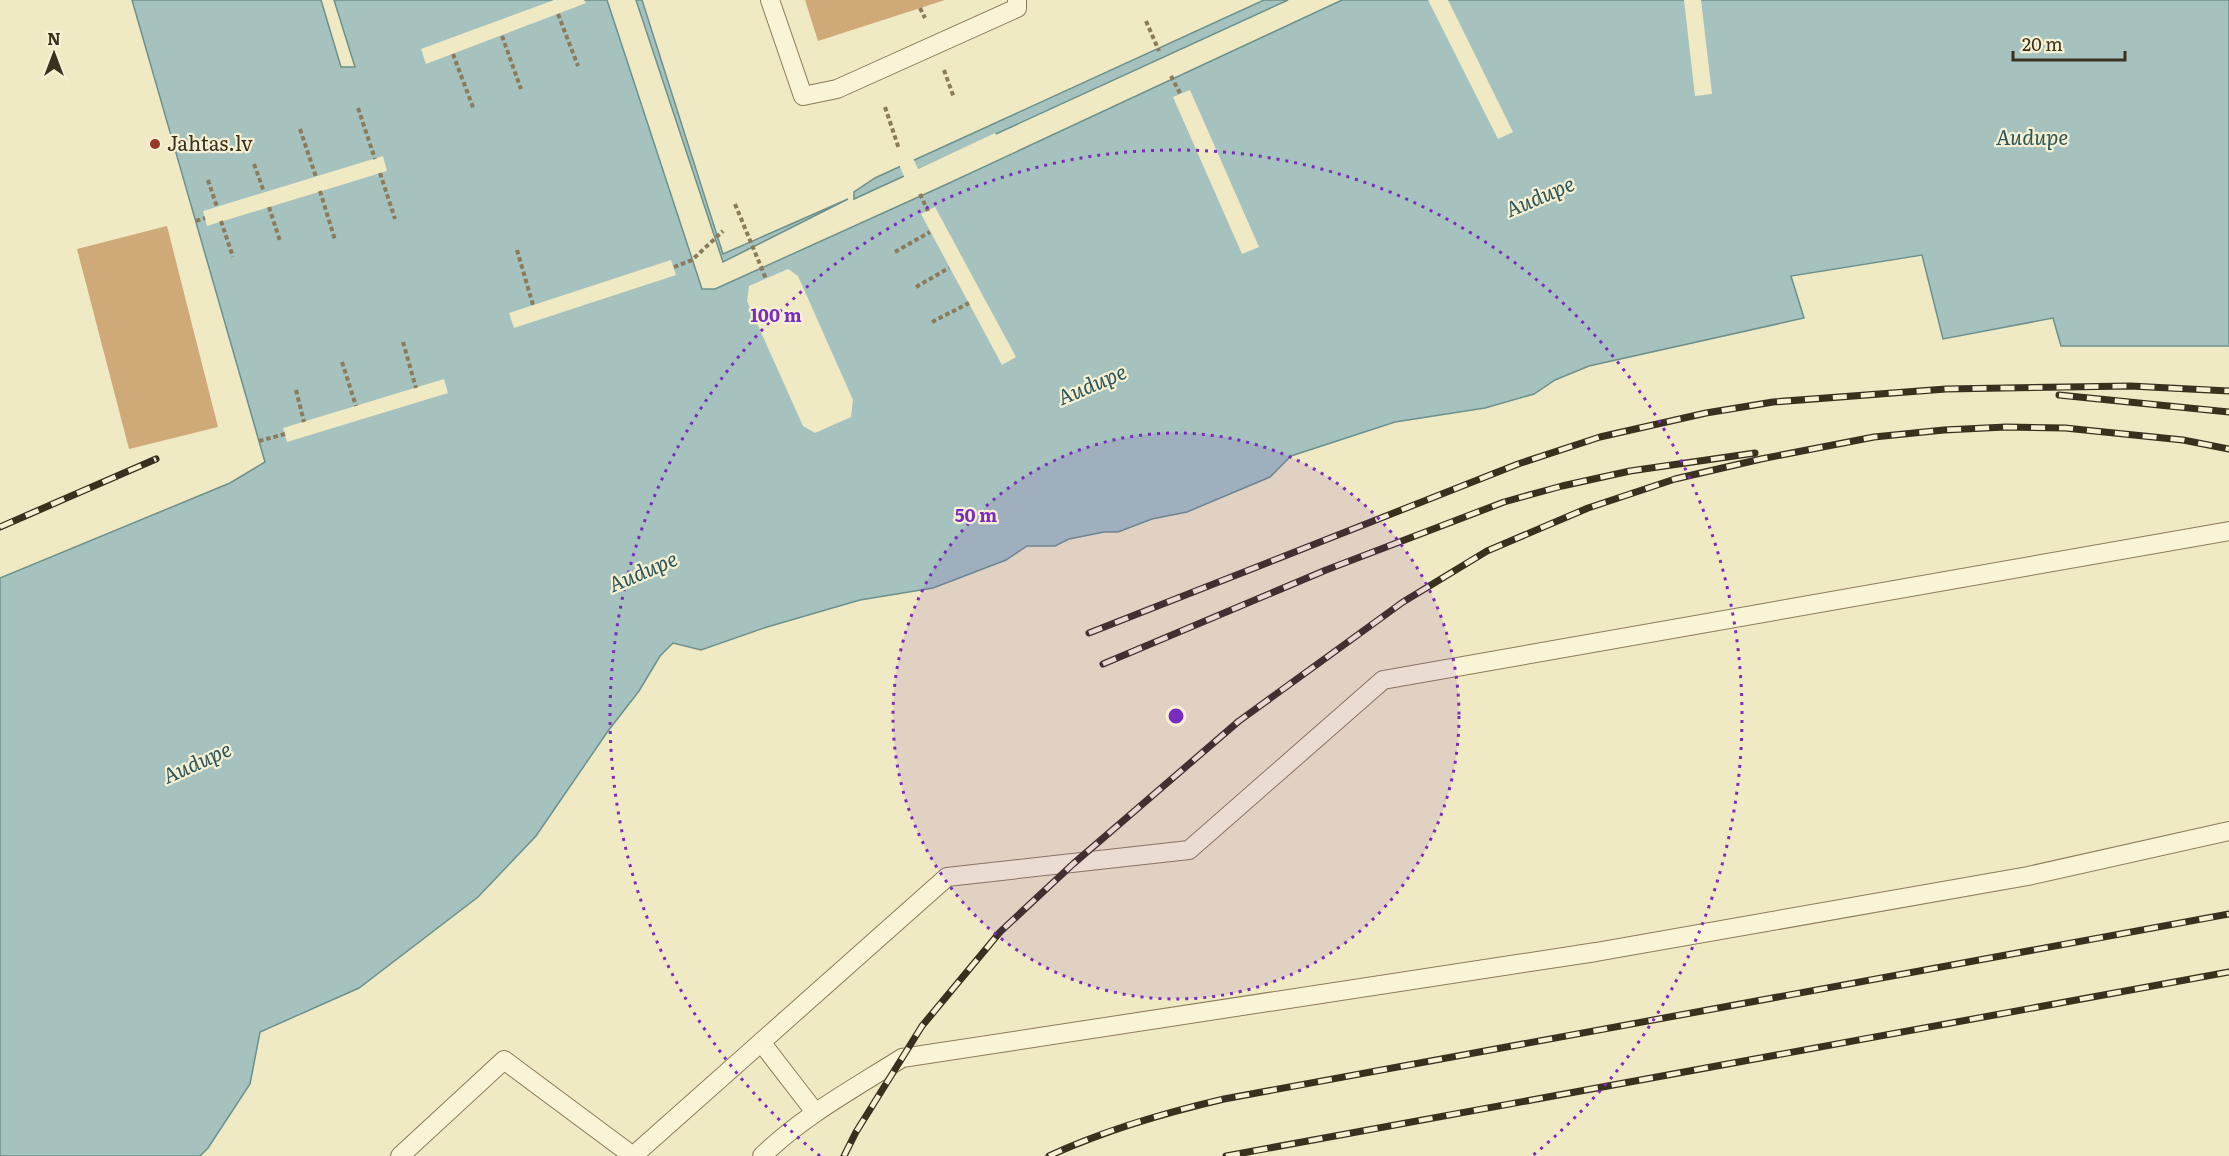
<svg xmlns="http://www.w3.org/2000/svg" width="2229" height="1156" font-family="Literata,serif">
<style>
.water{fill:#a6c2be;stroke:#6c918d;stroke-width:1.5}
.pier{fill:#efe9c4}
.building{fill:#cfa978}
.lines{fill:none;stroke-linecap:round;stroke-linejoin:round}
.lane-casing{stroke:#8b7b5a;stroke-width:20}
.path{stroke:#8b7b5a;stroke-width:4;stroke-dasharray:4.5 3;stroke-linecap:butt}
.lane{stroke:#faf4d7;stroke-width:18}
.rail-casing{stroke:#3a301e;stroke-width:7}
.rail{stroke:#f7f1d4;stroke-width:4.5;stroke-dasharray:14;stroke-linecap:butt}
.ring{fill:none;stroke:#7b2cbf;stroke-width:3;stroke-dasharray:3 6}
.poi-dot{fill:#9c3728;stroke:#f7f1d4;stroke-width:2}
.labels{text-anchor:middle;stroke-width:4.5;stroke-linejoin:round;paint-order:stroke}
.poi-label{font-size:20px;fill:#3a301e;stroke:#f7f1d4;text-anchor:start}
.water-label{font-size:21px;font-style:italic;fill:#2d575a;stroke:#f7f1d4}
.centre{fill:#7b2cbf;stroke:#f7f1d4;stroke-width:3}
.ring-label{font-size:18px;text-anchor:middle;font-weight:bold;fill:#7b2cbf;stroke:#f7f1d4;stroke-width:4.5;stroke-linejoin:round;paint-order:stroke}
</style>
<rect width="100%" height="100%" fill="#efe9c4"/>
<path class="water" d="M 132,0 L 321,0 L 341,67 L 355,67 L 334,0 L 607,0 L 702,289 L 715,289 L 945,185 L 1342,0 L 2229,0 L 2229,346 L 2061,346 L 2053,318 L 1943,339 L 1922,255 L 1791,276 L 1804,318 L 1589,366 L 1555,380 L 1534,394 L 1485,408 L 1395,422 L 1291,456 L 1270,477 L 1187,512 L 1152,519 L 1118,532 L 1104,532 L 1069,539 L 1055,546 L 1027,546 L 1006,560 L 933,588 L 860,600 L 767,627 L 701,650 L 673,643 L 660,656 L 639,691 L 608,731 L 536,836 L 478,897 L 359,988 L 260,1032 L 250,1084 L 208,1148 L 200,1156 L 0,1156 L 0,578 L 230,483 L 265,462 Z
M 636,0 L 642,0 L 723,254 L 848,199 L 723,262 Z
M 1264,0 L 1288,0 L 854,199 L 854,192 L 875,178 Z"/>
<path class="pier" d="M 554,0 L 584,0 L 586,3 L 426,64 L 421,49 Z
M 1428,0 L 1448,0 L 1513,132 L 1498,139 Z
M 1684,0 L 1701,0 L 1712,94 L 1695,96 Z
M 1190,90 L 1259,247 L 1242,254 L 1173,97 Z
M 995,133 L 997,136 L 905,179 L 899,164 L 913,158 L 918,169 Z
M 383,156 L 387,171 L 207,226 L 203,211 Z
M 935,207 L 1016,357 L 1002,365 L 921,214 Z
M 671,260 L 676,275 L 514,328 L 509,313 Z
M 788,269 L 798,276 L 853,400 L 851,417 L 815,433 L 803,426 L 747,301 L 749,286 Z
M 444,379 L 448,393 L 287,442 L 283,428 Z"/>
<path class="building" d="M 805,0 L 945,0 L 818,41 Z
M 167,226 L 218,427 L 129,449 L 77,249 Z"/>
<g class="lines">
<g class="lane-casing">
<path id="lane" d="M 770,0 L 803,96 L 837,89 L 1017,8 L 1017,0
M 761,1042 L 815,1112
M 400,1156 L 504,1060 L 633,1156
M 633,1156 L 947,877 L 1189,850 L 1383,680 L 2229,531
M 762,1156 C 803,1116 853,1089 902,1058 L 1596,952 L 2028,876 L 2229,831"/>
</g>
<path class="path" d="M 920,8 L 925,18
M 558,14 L 578,66
M 1146,21 L 1159,51
M 502,36 L 521,89
M 453,54 L 474,110
M 944,70 L 954,98
M 1171,76 L 1180,93
M 885,107 L 899,149
M 358,108 L 375,159
M 300,129 L 316,177
M 254,164 L 264,192
M 380,173 L 395,219
M 208,180 L 217,207
M 320,191 L 335,240
M 920,194 L 928,211
M 735,204 L 766,279
M 269,207 L 280,241
M 196,221 L 205,218
M 221,221 L 233,257
M 517,250 L 533,305
M 895,252 L 930,232
M 674,267 L 692,260 L 723,231
M 916,287 L 949,268
M 932,322 L 969,303
M 403,342 L 416,388
M 342,362 L 356,406
M 296,390 L 304,422
M 259,441 L 285,434"/>
<use href="#lane" class="lane"/>
<g class="rail-casing">
<path id="rail" d="M 2059,395 L 2229,412
M 0,527 L 156,459
M 1089,633 L 1518,464 L 1600,437 L 1706,413 L 1773,402 L 1946,389 L 2130,386 L 2229,391
M 1103,664 L 1326,570 L 1504,502 L 1562,486 L 1630,471 L 1755,453
M 844,1156 L 856,1132 L 922,1026 L 1000,932 L 1073,864 L 1239,721 L 1403,602 L 1487,551 L 1588,508 L 1675,479 L 1761,459 L 1874,437 L 1944,430 L 2006,427 L 2065,428 L 2183,440 L 2229,449
M 1049,1156 C 1105,1130 1164,1113 1224,1099 L 2229,914
M 1226,1156 L 2229,972"/>
</g>
<use href="#rail" class="rail"/>
</g>
<circle cx="1176" cy="716" r="283" fill="#7b2cbf" fill-opacity=".12"/>
<g class="ring">
<circle cx="1176" cy="716" r="283"/>
<path d="M820 1156A566 566 0 1 1 1532 1156"/>
</g>
<circle class="poi-dot" cx="155" cy="144" r="6"/>
<g class="labels">
<g class="poi-label">
<text x="167" y="151">Jahtas.lv</text>
</g>
<g class="water-label">
<text x="2032" y="145">Audupe</text>
<text transform="translate(1540 197) rotate(-23)" y="7">Audupe</text>
<text transform="translate(1092 385) rotate(-23)" y="7">Audupe</text>
<text transform="translate(643 572) rotate(-23)" y="7">Audupe</text>
<text transform="translate(197 763) rotate(-24)" y="7">Audupe</text>
</g>
</g>
<circle cx="1176" cy="716" r="9" class="centre"/>
<g class="ring-label">
<text x="776" y="322">100 m</text>
<text x="976" y="522">50 m</text>
</g>
<g transform="translate(54 54)" stroke="#f7f1d4" stroke-width="4.5" paint-order="stroke">
<path d="M0-4.5L10 22L0 15L-10 22Z" fill="#3a301e"/>
<text y="-9" font-size="16" font-weight="bold" text-anchor="middle" fill="#3a301e">N</text>
</g>
<path d="M2013 51v9h112v-9" fill="none" stroke="#3a301e" stroke-width="3"/>
<text x="2022" y="51" font-size="18" fill="#3a301e" stroke="#f7f1d4" stroke-width="4.5" paint-order="stroke">20 m</text>
</svg>
